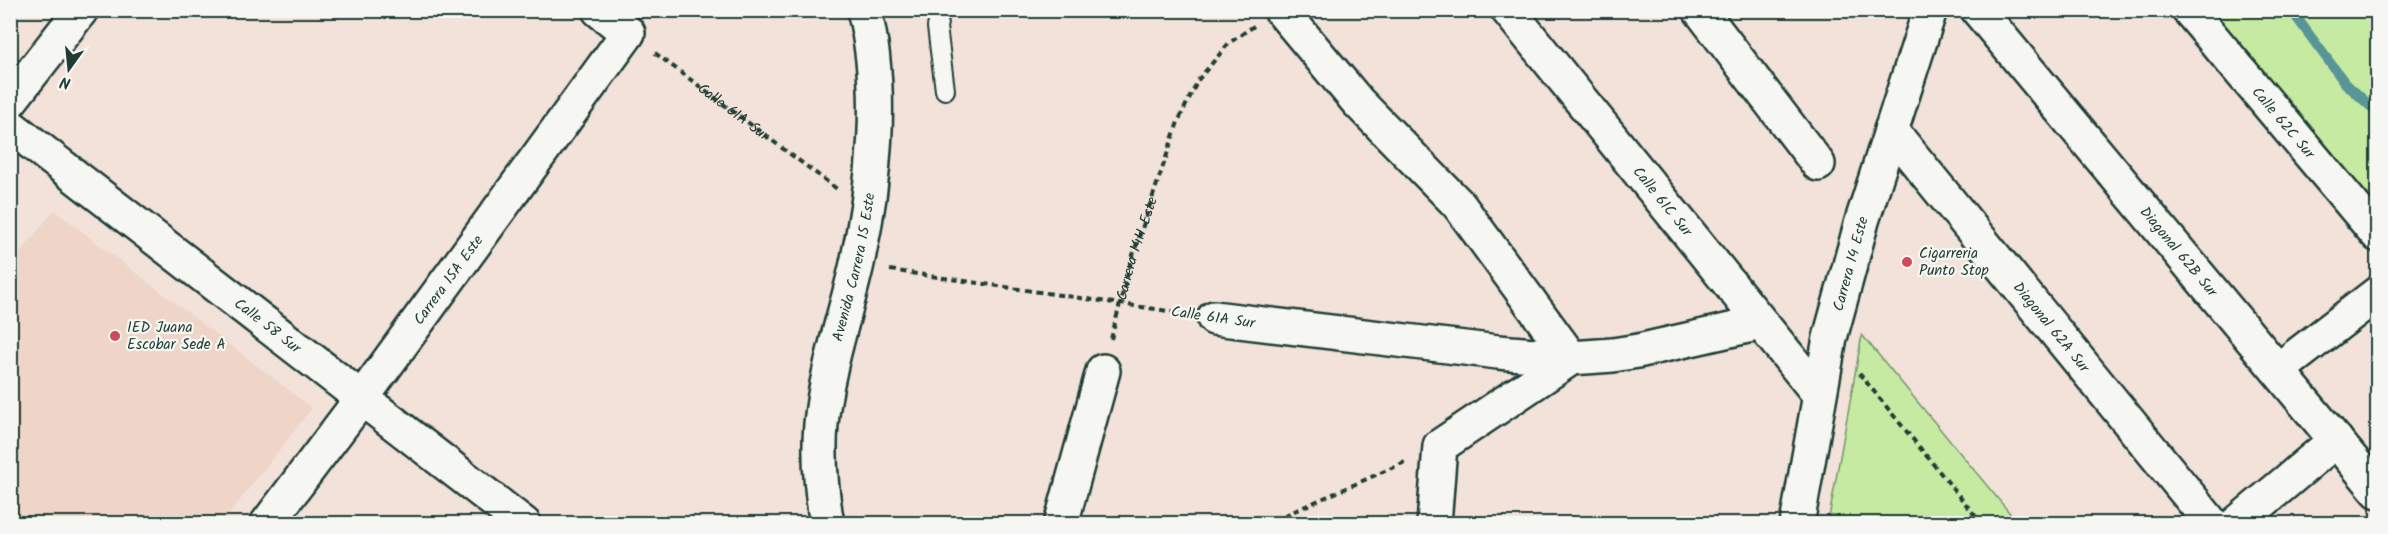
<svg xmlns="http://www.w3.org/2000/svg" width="2388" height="534" font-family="Kalam,sans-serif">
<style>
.built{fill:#efd4c8}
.green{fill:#c7eaa3;stroke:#73946c;stroke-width:1.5}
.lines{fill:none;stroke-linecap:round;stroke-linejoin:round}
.stream{stroke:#599597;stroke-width:10}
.lane-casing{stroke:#1f3d34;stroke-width:22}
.street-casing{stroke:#1f3d34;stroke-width:38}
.secondary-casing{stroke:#1f3d34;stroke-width:38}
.path{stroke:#1f3d34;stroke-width:4;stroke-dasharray:6 4.5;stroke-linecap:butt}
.lane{stroke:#f6f6f2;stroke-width:18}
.street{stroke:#f6f6f2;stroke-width:33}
.secondary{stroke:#f6f6f2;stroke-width:33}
.poi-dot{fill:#d1495b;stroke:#f6f6f2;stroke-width:2}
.labels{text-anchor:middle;stroke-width:4.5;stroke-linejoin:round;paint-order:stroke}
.street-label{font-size:15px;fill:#1f3d34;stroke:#f6f6f2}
.poi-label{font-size:15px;fill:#1f3d34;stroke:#f6f6f2;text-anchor:start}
</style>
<rect width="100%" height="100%" fill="#f2e2d9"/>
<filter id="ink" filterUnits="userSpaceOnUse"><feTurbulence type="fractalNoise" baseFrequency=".0167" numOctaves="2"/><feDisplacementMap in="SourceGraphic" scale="12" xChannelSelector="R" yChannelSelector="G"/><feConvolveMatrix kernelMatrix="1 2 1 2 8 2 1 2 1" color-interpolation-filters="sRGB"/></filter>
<g filter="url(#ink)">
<path class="built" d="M 54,210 L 312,408 L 222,523 L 11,523 L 11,265 Z"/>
<path class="green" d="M 2201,11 L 2377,11 L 2377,223 Z
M 1862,335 L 2018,523 L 1828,523 Z"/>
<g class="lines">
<path class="stream" d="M 2291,10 L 2345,83 L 2378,113"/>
<g class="lane-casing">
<path id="lane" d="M 941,10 L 937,27 L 945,90"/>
</g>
<g class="street-casing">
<g id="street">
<path d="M 1281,10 L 1358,102 L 1459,205 L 1571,358 L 1440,446 L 1434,524"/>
<path id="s3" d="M 1508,10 L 1818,393"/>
<path d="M 1700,10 L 1818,164"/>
<path id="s4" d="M 1978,10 L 2378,491"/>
<path id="s5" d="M 2189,10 L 2378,235"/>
<path d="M 10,101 L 81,10"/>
<path id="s6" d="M 10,126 L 524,524"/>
<path id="s7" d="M 1891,130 L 2212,524"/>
<path d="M 1214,318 L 1498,352 L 1571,358 L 1613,355 L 1638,351 L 1761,323"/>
<path d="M 2278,370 L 2378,293"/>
<path id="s8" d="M 267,524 L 362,398 L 628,33 L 599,10"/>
<path d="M 1061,524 L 1103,371"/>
<path d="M 2236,524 L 2336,440"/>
</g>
</g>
<g class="secondary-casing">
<g id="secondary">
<path id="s9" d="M 827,524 C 821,490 818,458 821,424 C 826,371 844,319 856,268 C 874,189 885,90 864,10"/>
<path id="s10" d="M 1797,524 L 1830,338 L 1862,221 L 1930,10"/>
</g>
</g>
<g class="path">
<path id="s1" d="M 655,53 L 837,189"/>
<path d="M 890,270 L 1182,313"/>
<path id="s2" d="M 1111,339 L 1131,261 L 1178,122 L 1198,80 L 1229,43 L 1254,26"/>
<path d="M 1859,373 L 1982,524"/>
<path d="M 1265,524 L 1405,462"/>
</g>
<use href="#lane" class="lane"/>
<use href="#street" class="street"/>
<use href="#secondary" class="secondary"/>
</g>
</g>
<g class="poi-dot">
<circle cx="1907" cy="262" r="6"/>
<circle cx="115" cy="336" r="6"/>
</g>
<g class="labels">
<g class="street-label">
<text dy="5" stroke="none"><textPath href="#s1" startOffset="98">Calle 61A Sur</textPath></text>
<text dy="5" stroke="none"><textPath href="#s5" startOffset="147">Calle 62C Sur</textPath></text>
<text dy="5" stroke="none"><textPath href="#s3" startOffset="246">Calle 61C Sur</textPath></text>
<text dy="5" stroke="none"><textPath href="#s2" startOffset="94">Carrera 14H Este</textPath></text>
<text dy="5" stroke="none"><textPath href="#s4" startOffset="314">Diagonal 62B Sur</textPath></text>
<text dy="5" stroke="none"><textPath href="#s10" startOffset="266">Carrera 14 Este</textPath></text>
<text dy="5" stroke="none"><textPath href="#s9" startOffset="261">Avenida Carrera 15 Este</textPath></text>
<text dy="5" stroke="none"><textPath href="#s8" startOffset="304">Carrera 15A Este</textPath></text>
<text transform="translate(1213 317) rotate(8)" y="5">Calle 61A Sur</text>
<text dy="5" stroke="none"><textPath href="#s6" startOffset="326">Calle 58 Sur</textPath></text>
<text dy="5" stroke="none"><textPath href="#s7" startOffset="254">Diagonal 62A Sur</textPath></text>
</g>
<g class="poi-label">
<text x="1919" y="258">Cigarreria<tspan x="1919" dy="17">Punto Stop</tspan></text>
<text x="127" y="332">IED Juana<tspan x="127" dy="17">Escobar Sede A</tspan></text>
</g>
</g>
<rect width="2388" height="534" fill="none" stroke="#f6f6f2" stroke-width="36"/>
<rect x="18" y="18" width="2352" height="498" fill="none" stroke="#1f3d34" stroke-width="2" filter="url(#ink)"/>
<g transform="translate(69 69) rotate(195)" stroke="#f6f6f2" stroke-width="4.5" paint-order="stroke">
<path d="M0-4.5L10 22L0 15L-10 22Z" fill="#1f3d34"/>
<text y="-9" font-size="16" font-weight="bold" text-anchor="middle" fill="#1f3d34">N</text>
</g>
</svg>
